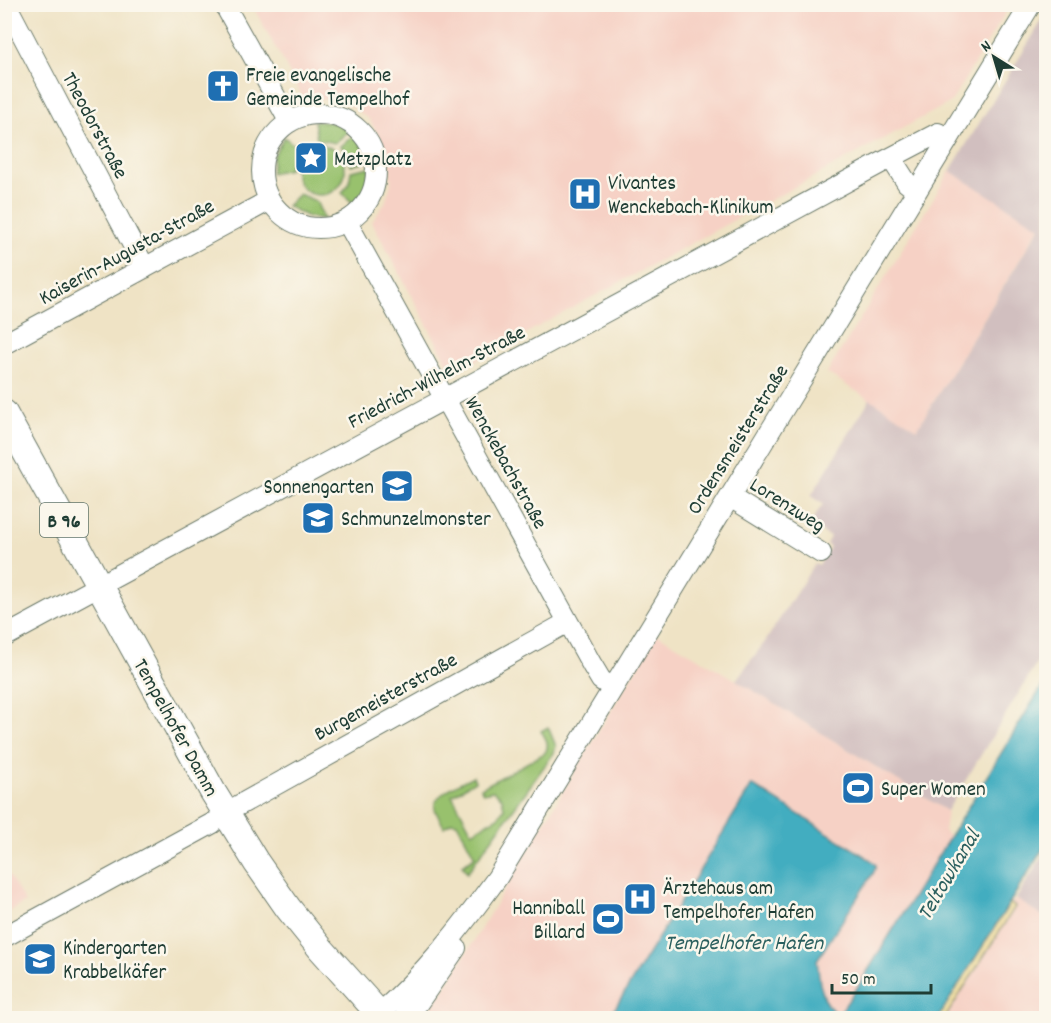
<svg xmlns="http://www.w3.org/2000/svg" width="1051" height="1023" font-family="Dekko,sans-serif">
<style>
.built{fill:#f6d1c5}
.industrial{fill:#d1bfbf}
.green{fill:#98c16d;stroke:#5c7f50;stroke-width:1.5}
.sand{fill:#eeda9e;stroke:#868c69;stroke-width:1.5}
.water{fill:#42adc0;stroke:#30757a;stroke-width:1.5}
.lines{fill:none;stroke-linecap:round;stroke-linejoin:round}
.minor-casing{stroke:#687767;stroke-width:22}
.major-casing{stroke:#687767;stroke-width:28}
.minor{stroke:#fff;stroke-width:20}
.major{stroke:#fff;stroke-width:26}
.labels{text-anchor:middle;stroke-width:5;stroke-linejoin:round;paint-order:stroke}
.shield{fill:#fbf7ec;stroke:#61756b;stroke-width:1.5}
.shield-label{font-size:20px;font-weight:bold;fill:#1f3d34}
.poi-label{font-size:21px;fill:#1f3d34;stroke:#fbf7ec;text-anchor:start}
.street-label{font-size:21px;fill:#1f3d34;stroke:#fbf7ec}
.water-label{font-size:22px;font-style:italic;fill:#2a5f5e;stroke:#fbf7ec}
</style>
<rect width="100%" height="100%" fill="#fbf7ec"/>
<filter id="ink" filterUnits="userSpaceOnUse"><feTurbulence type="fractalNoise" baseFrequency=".0167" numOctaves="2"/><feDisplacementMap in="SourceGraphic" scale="12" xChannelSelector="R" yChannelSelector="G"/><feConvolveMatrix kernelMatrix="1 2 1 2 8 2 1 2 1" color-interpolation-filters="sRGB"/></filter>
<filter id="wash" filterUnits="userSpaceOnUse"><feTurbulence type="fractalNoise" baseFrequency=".008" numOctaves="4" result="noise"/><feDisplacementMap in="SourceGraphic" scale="24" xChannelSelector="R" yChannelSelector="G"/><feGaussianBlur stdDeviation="1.35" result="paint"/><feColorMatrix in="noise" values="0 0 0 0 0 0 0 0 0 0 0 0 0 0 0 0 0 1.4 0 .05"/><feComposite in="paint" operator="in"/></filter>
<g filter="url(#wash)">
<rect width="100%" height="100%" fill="#efe3c5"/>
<path class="built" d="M 252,5 L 1010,5 L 951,102 L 453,373 L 372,222 L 385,203 L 391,184 L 390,158 L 381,140 L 369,119 L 348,104 L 324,99 L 305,101 Z
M 950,171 L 1040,226 L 917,429 L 827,373 Z
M 657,634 L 736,680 L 947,811 L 944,831 L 951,838 L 859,986 L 839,1014 L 836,1014 L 826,1003 L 820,984 L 817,960 L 874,872 L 874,862 L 752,785 L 609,1018 L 421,1018 L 437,1000 L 461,962 Z
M 4,867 L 25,902 L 5,914 L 4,914 Z
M 1019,900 L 1046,918 L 1046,1018 L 938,1018 L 1013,901 Z"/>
<path class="industrial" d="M 1043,19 L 1046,20 L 1046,648 L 947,811 L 736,680 L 765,642 L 815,563 L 819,565 L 830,547 L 826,544 L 830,537 L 810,524 L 823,504 L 811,496 L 870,399 L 917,429 L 1040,227 L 950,171 Z
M 1046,850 L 1046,918 L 1016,899 Z"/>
<path class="green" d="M 314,121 L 336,123 L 350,130 L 335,143 L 317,139 Z
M 355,134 L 362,144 L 369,161 L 351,165 L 348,155 L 341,146 Z
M 284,137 L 298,148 L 292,157 L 289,169 L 271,173 L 273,157 Z
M295 170a25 25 0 1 1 50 0a25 25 0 1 1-50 0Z
M 370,167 L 367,188 L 355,205 L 342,193 L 349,183 L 351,171 Z
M 299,194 L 316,201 L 324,219 L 308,217 L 287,206 Z
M 548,727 L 556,746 L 554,753 L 467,873 L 462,865 L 475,857 L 457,823 L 452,822 L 444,827 C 441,821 437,815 435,809 C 431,795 462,782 473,776 L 475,781 L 452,795 L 472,832 L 498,817 L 504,809 L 502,798 L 493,791 L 483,793 L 481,788 L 545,753 C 550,744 546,739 541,731 Z"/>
<path class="sand" d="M 1010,903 L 1015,907 L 945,1018 L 937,1018 Z"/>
<path class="water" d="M 1046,680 L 1046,844 L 938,1018 L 609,1018 L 752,785 L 871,860 L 876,865 L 874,872 L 817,960 L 820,984 L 826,1003 L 836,1014 L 839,1014 L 859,985 Z"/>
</g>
<g filter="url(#ink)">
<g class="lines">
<g class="minor-casing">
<path id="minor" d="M 6,4 L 145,268
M 224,4 L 289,121
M262 171a57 57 0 1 1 114 0a57 57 0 1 1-114 0Z
M 891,158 L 907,183 L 917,191
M 347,222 L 592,665 L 601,680 L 613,688
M 4,344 L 270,200
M 730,497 L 821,553
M 4,637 L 879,164 L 938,133 L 949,138
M 225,813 L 568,622
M 4,937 L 213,823
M 379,1014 C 424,975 462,926 497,878 L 1031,4
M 404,1018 L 418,1003 L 456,948"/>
</g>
<g class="major-casing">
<path id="major" d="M 4,413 L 213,792 L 256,862 L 288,908 L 321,949 L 383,1018"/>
</g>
<use href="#minor" class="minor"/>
<use href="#major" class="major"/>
</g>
</g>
<defs>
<g id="church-square" transform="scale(1.725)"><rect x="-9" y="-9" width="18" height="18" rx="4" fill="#1f6fb2" stroke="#fbf7ec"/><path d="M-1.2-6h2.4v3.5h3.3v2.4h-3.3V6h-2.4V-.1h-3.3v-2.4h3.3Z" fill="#fff"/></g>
<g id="sight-square" transform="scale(1.725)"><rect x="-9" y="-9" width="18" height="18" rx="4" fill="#1f6fb2" stroke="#fbf7ec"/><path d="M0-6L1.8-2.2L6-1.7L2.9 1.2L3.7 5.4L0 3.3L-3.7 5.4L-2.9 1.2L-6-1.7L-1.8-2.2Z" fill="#fff"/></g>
<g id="hospital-square" transform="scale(1.725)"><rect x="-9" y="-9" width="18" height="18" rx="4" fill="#1f6fb2" stroke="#fbf7ec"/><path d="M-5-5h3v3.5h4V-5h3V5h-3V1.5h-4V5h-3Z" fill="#fff"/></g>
<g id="school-square" transform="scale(1.725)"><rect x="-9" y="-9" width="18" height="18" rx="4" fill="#1f6fb2" stroke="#fbf7ec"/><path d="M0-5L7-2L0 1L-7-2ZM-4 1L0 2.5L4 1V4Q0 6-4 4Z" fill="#fff"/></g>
<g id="stadium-square" transform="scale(1.725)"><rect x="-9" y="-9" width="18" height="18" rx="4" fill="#1f6fb2" stroke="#fbf7ec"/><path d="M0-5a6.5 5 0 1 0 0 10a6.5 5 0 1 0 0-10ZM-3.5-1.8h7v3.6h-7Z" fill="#fff"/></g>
</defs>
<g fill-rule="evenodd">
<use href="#church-square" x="223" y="86"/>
<use href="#sight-square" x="311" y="158"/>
<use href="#hospital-square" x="585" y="194"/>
<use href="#school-square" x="397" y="486"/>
<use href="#school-square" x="318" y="518"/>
<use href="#stadium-square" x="858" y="788"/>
<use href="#hospital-square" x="640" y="899"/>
<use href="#stadium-square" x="608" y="919"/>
<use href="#school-square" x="40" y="959"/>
</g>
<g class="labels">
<rect class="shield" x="40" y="503" width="48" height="34" rx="4.5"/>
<g class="shield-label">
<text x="64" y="527">B 96</text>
</g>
<g class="poi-label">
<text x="246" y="81">Freie evangelische<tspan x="246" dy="24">Gemeinde Tempelhof</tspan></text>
<text x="334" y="165">Metzplatz</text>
<text x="608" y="189">Vivantes<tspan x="608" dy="24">Wenckebach-Klinikum</tspan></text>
<text x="374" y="493" text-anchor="end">Sonnengarten</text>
<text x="341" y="525">Schmunzelmonster</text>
<text x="881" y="795">Super Women</text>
<text x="663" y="894">Ärztehaus am<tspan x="663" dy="24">Tempelhofer Hafen</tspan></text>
<text x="585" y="914" text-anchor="end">Hanniball<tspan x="585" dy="24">Billard</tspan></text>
<text x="63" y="954">Kindergarten<tspan x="63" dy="24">Krabbelkäfer</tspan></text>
</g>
<g class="street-label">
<text transform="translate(96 125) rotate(62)" y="7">Theodorstraße</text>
<text transform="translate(126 251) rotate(-29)" y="7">Kaiserin-Augusta-Straße</text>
<text transform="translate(436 376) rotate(-28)" y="7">Friedrich-Wilhelm-Straße</text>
<text transform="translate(737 439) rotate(-58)" y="7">Ordensmeisterstraße</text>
<text transform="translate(507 462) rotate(61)" y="7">Wenckebachstraße</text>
<text transform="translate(788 504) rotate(32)" y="7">Lorenzweg</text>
<text transform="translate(385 696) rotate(-29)" y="7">Burgemeisterstraße</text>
<text transform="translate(177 727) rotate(61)" y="7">Tempelhofer Damm</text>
</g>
<g class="water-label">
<text transform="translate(947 874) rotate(-59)" y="8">Teltowkanal</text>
<text x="744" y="949">Tempelhofer Hafen</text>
</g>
</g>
<rect width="1051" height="1023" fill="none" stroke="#fbf7ec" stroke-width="24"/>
<g transform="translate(994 57) rotate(323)" stroke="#fbf7ec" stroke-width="4.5" paint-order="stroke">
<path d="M0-4.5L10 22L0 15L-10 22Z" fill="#1f3d34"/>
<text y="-9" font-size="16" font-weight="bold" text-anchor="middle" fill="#1f3d34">N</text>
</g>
<path d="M832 984v9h99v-9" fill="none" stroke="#1f3d34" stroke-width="3"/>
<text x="841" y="984" font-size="18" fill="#1f3d34" stroke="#fbf7ec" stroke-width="4.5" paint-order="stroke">50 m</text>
</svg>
